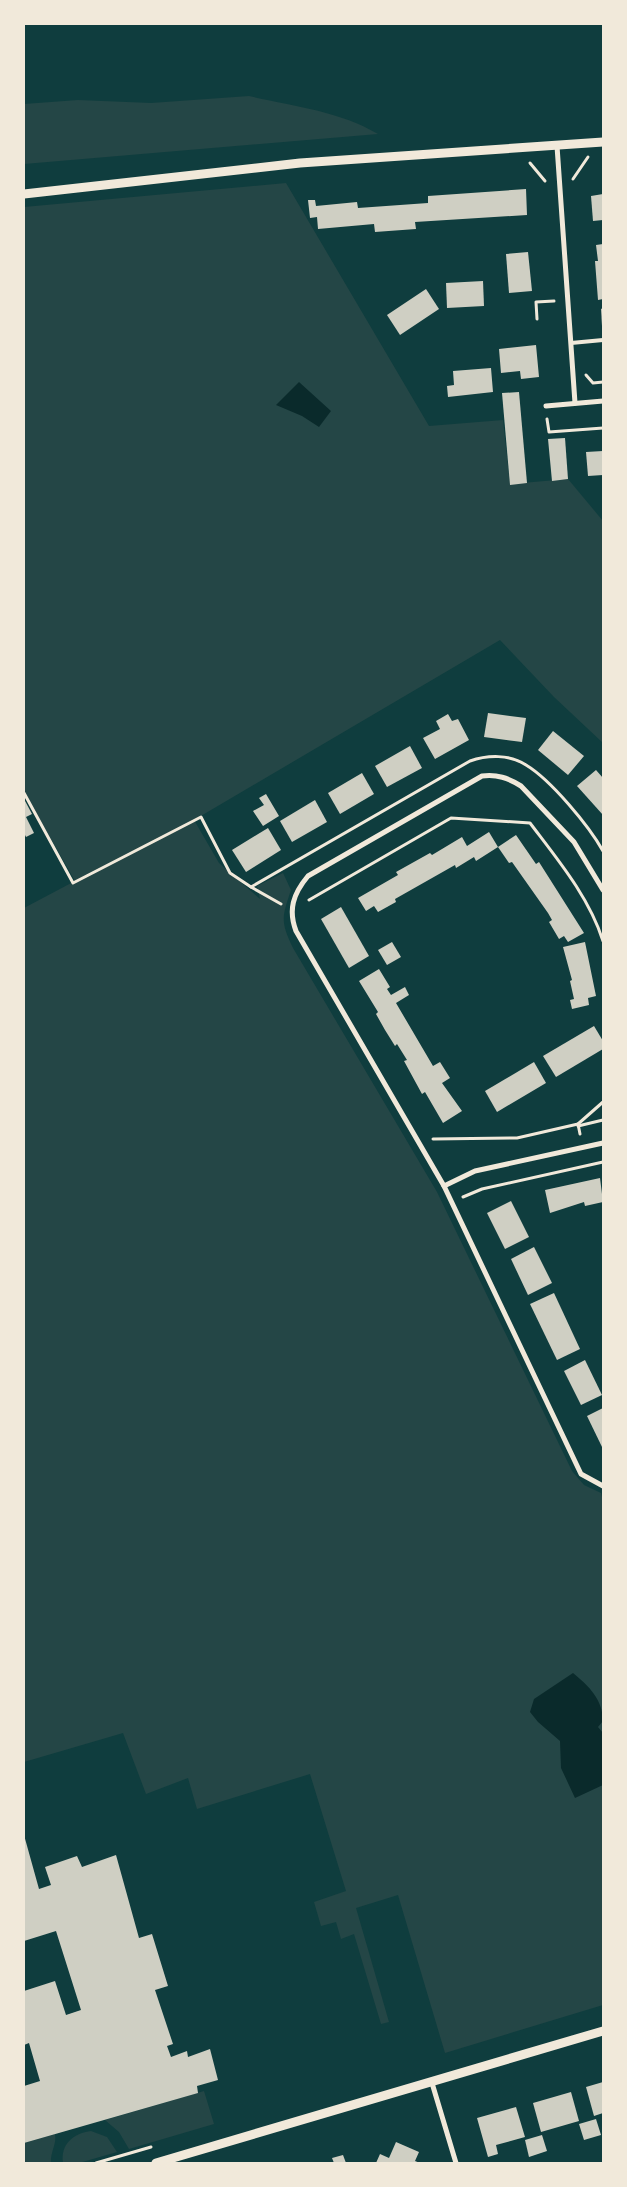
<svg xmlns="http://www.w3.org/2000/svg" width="627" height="2187" viewBox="0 0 627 2187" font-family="Bitter,serif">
<rect width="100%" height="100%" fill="#0f3d3e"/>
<g fill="#244646">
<path d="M249 96C292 106 340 111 378 134L24 164V104L78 100 151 103Z"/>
<path d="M286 183 429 426 503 420 510 484 568 479 603 521V743L554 697 500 640 194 820 219 863 260 899 257 886 283 873 291 890C282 917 280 921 293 948L437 1192 572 1471 584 1485 601 1493 603 1501V2005L445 2053 398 1895 356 1908 389 2022 381 2024 354 1934 341 1939 336 1922 321 1926 314 1902 346 1891 310 1774 197 1809 188 1778 146 1794 123 1733 24 1762V908L75 881 24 792V207Z"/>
<polygon points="204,2091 214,2124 129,2149 119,2132 105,2120"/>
<path d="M91 2131 107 2137 117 2152 79 2163H63C60 2144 74 2133 91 2131Z"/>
<path d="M55 2134C57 2144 50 2152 51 2163H24V2143Z"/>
</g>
<g fill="#0a2a2b">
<polygon points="299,382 331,411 319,427 302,416 276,405"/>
<path d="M573 1673C589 1686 603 1700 603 1721L598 1727 603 1733V1785L575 1798 561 1768 560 1741 538 1722 530 1712 534 1699Z"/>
</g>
<g fill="#cfcfc3">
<polygon points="526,189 527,215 415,222 416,229 375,232 374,224 318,229 317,217 310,218 308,200 315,200 316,206 357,202 358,208 428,203 428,196"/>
<polygon points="603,194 603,220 593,221 591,196"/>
<polygon points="603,244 603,299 598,300 595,261 598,261 596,245"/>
<polygon points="528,252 532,291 509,293 506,254"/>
<polygon points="483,281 484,306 447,308 446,283"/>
<polygon points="426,289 439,309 400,335 387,315"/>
<polygon points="603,308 603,326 602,326 601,309"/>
<polygon points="536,345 539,377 521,379 520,371 501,373 499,349"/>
<polygon points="491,368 493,392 448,397 447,386 454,385 453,371"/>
<polygon points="519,392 527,483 510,485 502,393"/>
<polygon points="565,438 568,479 552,481 548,439"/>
<polygon points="603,451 603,475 588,476 586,452"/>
<polygon points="488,713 526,718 522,742 484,737"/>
<polygon points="448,714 452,721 458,719 469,740 435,759 423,738 440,729 436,721"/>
<polygon points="553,731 584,756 568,775 538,750"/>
<polygon points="410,746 422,768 387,787 375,766"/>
<polygon points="596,770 603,778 603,815 577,786"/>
<polygon points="362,773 374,794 340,814 328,793"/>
<polygon points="266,794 279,816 263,826 253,811 264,805 259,798"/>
<polygon points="24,799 32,814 26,817 34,833 26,837 24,833"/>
<polygon points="315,800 327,822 292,842 280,821"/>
<polygon points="268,828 281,850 246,872 232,850"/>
<polygon points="489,832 498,847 516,835 536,864 539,862 584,933 568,942 564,936 559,939 549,922 552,920 548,913 512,862 509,863 498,847 476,861 474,857 456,868 455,865 395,899 396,902 378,912 374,906 366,911 358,898 398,875 396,872 430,853 432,855 462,837 467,846"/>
<polygon points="341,907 369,956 349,968 321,919"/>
<polygon points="392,942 401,957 387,965 378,950"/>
<polygon points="585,942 596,996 588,998 589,1005 572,1009 570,1000 574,999 570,981 572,980 563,947"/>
<polygon points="379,969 390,987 387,989 391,995 405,987 409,995 396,1003 433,1066 440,1062 450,1078 442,1083 462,1111 443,1123 425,1092 422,1094 404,1061 407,1060 397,1044 395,1046 385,1030 376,1014 378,1012 359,981"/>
<polygon points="594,1026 603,1041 603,1049 556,1077 543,1056"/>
<polygon points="534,1062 546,1083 497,1112 485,1091"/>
<polygon points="600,1178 603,1202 585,1206 584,1202 550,1213 545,1190"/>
<polygon points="511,1201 529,1237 505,1249 487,1213"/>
<polygon points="534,1247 552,1283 528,1295 511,1259"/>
<polygon points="554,1293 580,1349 557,1360 530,1304"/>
<polygon points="585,1360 602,1395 581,1405 564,1371"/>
<polygon points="603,1408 603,1449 587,1416"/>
<polygon points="24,1835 39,1889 51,1885 45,1867 77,1856 82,1867 116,1855 139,1938 152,1934 168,1986 155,1990 173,2044 167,2046 171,2057 187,2051 188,2057 210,2049 218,2080 197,2086 198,2093 24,2143 24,2086 40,2081 29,2043 24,2045 24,1991 55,1981 66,2015 81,2010 56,1931 24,1941"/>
<polygon points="603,2082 603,2113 594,2116 586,2087"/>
<polygon points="571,2092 579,2121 541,2132 533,2103"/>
<polygon points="516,2107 525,2137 496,2145 498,2154 488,2157 477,2118"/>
<polygon points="596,2119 601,2135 584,2140 579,2124"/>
<polygon points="542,2135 547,2151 529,2157 525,2140"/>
<polygon points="396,2142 419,2152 415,2161 420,2163 376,2163 380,2154 389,2158"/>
<polygon points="343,2155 346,2163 334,2163 332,2158"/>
</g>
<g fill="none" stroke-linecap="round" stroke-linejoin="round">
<g stroke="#f1e9da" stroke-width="3">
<polyline points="530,163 545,181"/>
<polyline points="573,179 588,157"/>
<polyline points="537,319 536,302 554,301"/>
<polyline points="586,375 593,383 603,382"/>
<polyline points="547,419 549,432 603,428"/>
<polyline points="24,793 73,883 201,817 230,873 251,887"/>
<path d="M309 900 451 818 530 823C558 860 589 897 603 941"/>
<path d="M281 904 251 887 470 761C487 755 510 754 526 765 551 780 589 826 603 851"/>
<polyline points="578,1126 603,1120"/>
<polyline points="580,1134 578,1124 603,1102"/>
<polyline points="433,1139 517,1138 578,1124"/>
<polyline points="463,1197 482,1189 603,1162"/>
<polyline points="96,2163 151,2147"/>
</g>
<polyline stroke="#f1e9da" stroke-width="4" points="571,343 603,340"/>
<g stroke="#f1e9da" stroke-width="5">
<polyline points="557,146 575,403"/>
<polyline points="546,406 603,401"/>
<path d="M603 890 574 842 521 786C508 778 497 774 482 776L308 876C293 894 288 910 296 931L444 1186 581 1474 603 1486"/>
<polyline points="444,1186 475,1171 603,1143"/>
<polyline points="432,2083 456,2163"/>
</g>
<g stroke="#f1e9da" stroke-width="9">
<polyline points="24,194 300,163 603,142"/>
<polyline points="156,2163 603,2031"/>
</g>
</g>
<rect width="627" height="2187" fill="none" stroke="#f1e9da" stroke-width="50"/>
</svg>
